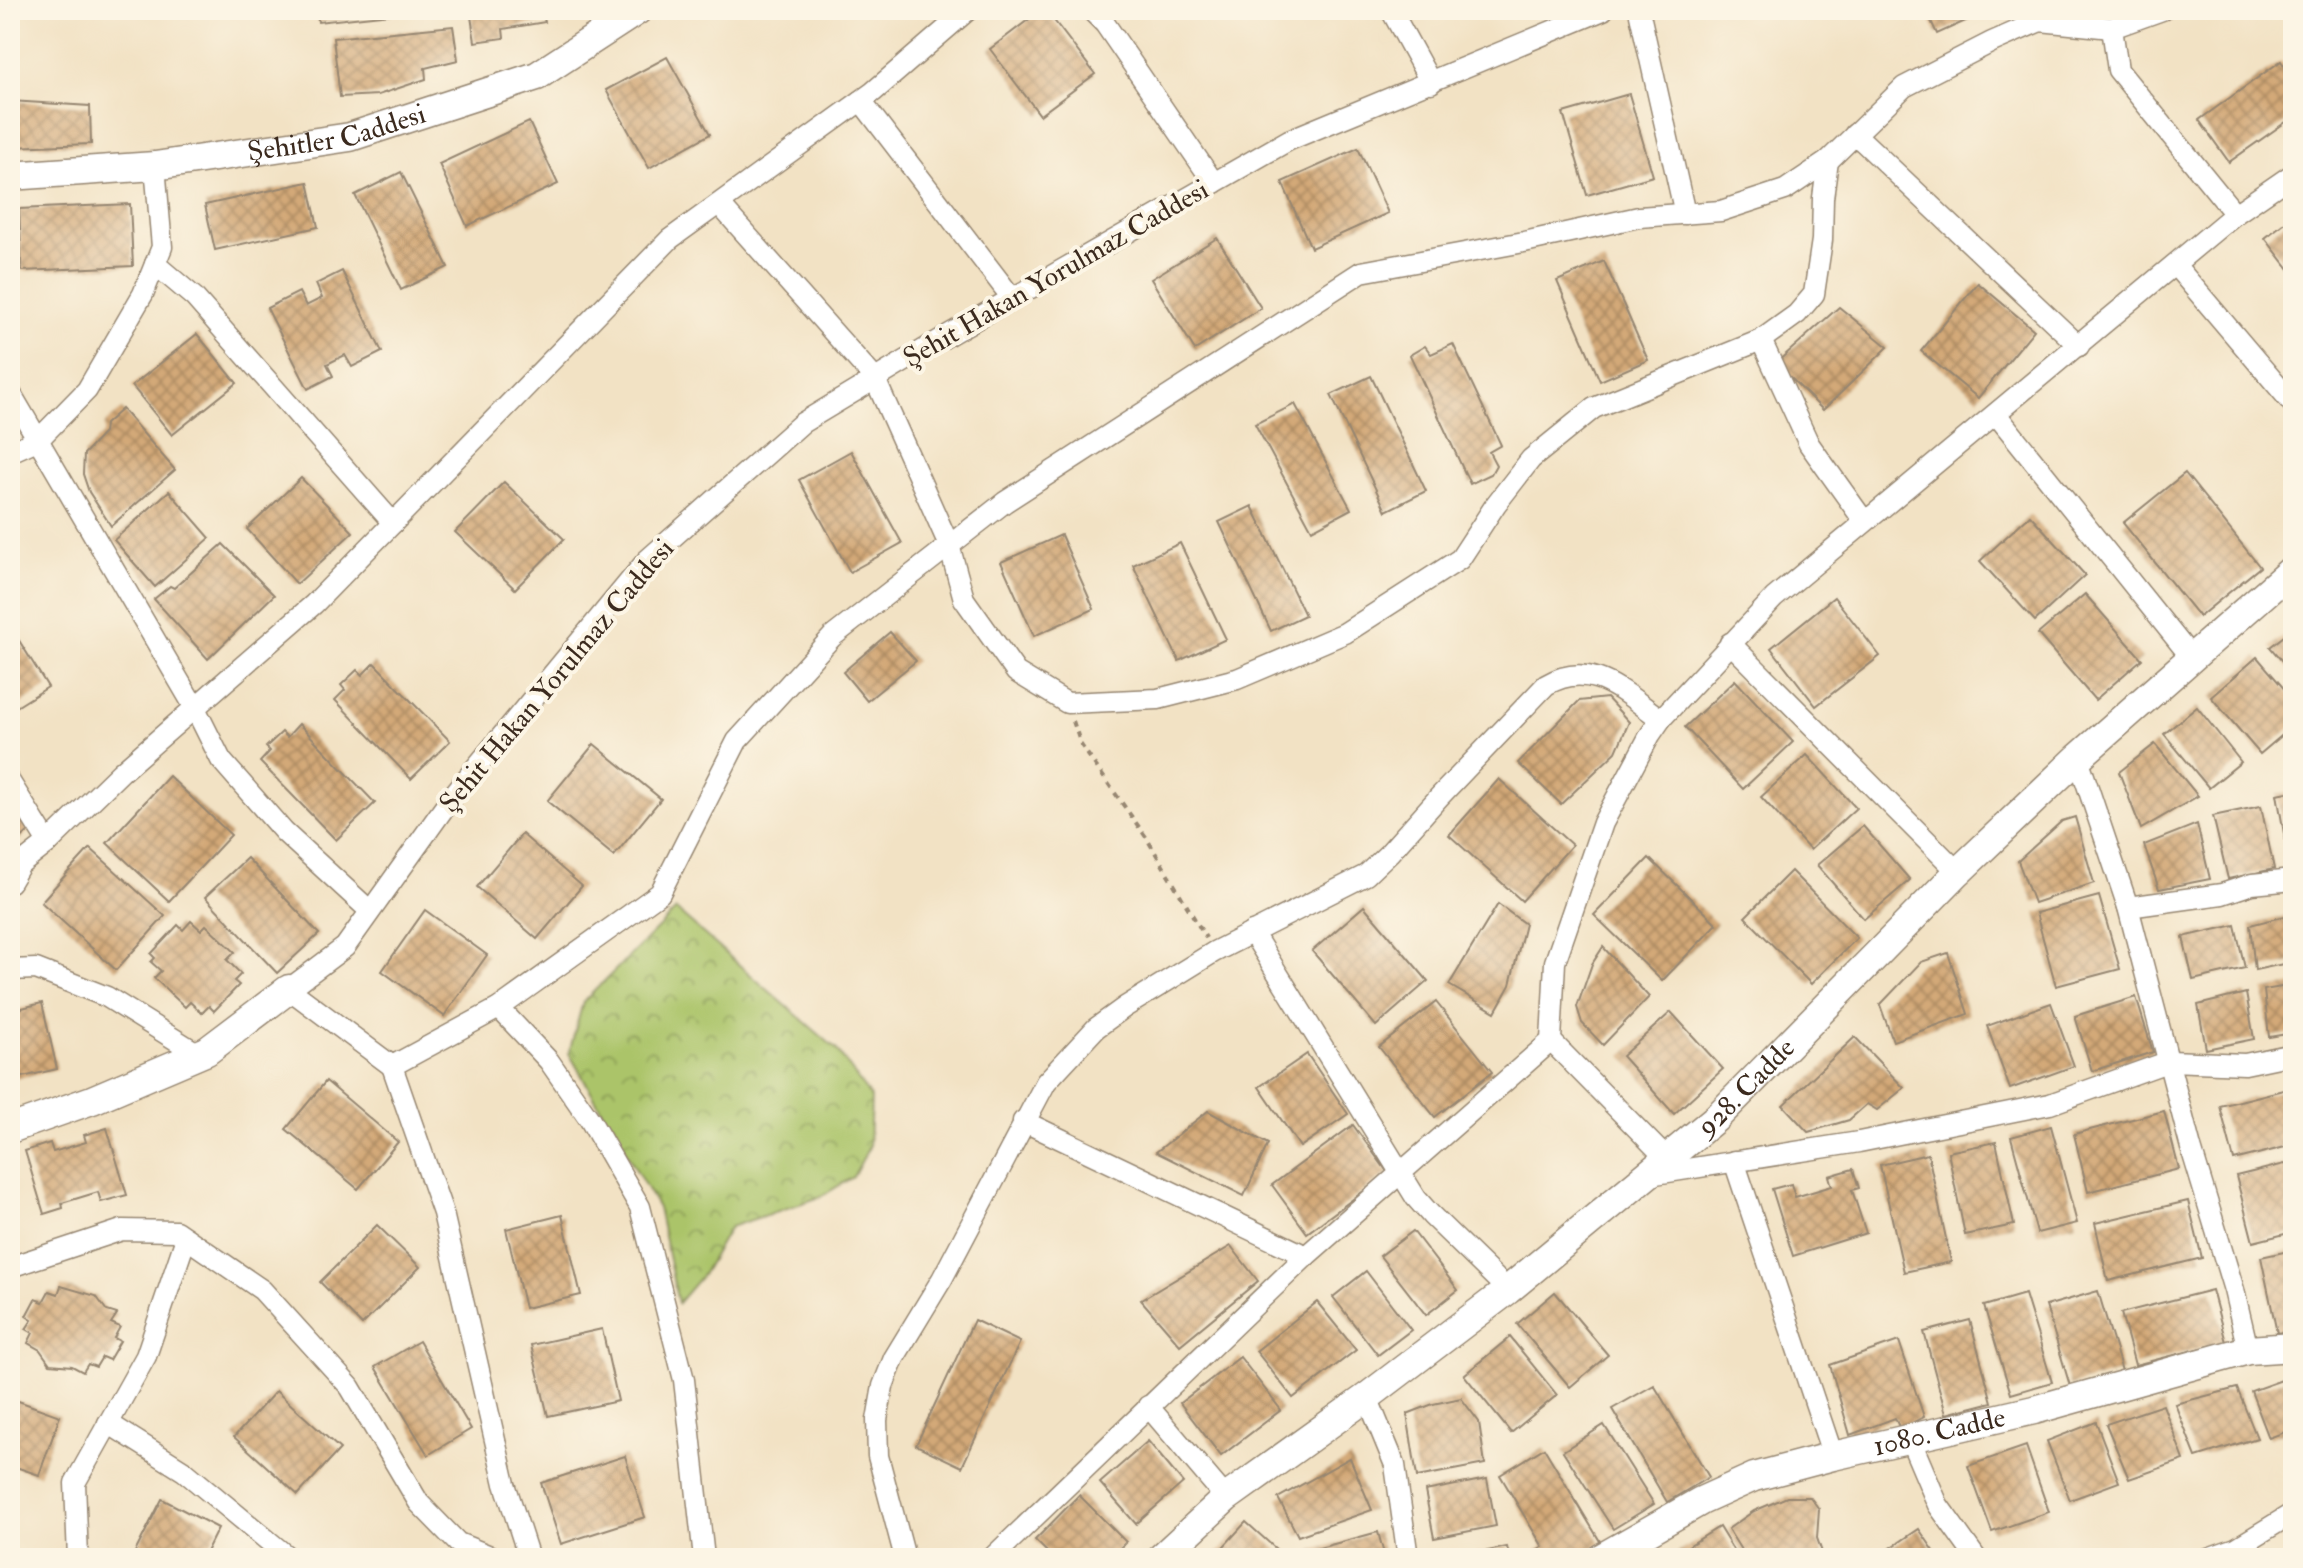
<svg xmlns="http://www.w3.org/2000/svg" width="2303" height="1568" viewBox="0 0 2303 1568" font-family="'IM FELL Double Pica',serif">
<defs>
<pattern id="park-crowns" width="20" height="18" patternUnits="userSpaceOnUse" patternTransform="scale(2)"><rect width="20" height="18" fill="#abc469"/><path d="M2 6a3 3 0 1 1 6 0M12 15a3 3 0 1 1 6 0" fill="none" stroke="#8c9f56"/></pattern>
<pattern id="building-cross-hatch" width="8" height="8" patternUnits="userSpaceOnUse" patternTransform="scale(2)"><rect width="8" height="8" fill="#d3a978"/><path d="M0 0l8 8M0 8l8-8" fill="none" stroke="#ac8a62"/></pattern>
</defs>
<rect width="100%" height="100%" fill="#fcf5e5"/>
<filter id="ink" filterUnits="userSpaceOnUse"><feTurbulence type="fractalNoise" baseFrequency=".0125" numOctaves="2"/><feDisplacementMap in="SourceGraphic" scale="16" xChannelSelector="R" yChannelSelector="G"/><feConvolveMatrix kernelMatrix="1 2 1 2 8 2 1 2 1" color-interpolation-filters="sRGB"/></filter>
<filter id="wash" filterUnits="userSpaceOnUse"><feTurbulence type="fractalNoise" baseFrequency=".006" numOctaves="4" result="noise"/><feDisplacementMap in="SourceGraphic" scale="32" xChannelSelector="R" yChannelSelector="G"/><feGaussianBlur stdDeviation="1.8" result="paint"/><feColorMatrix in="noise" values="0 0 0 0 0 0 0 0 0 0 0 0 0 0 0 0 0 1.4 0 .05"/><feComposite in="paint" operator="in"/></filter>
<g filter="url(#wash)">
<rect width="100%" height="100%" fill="#f2e2c4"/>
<polygon fill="url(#park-crowns)" stroke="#737744" stroke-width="2" points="676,910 836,1049 871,1098 869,1147 853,1177 820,1197 730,1227 702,1275 678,1303 658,1208 569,1053 583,1002"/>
<g id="blocks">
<g fill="url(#building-cross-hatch)">
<polygon points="317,10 408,10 408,12 318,22"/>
<polygon points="470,10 558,10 558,11 543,15 545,22 503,29 504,38 475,42"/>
<polygon points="1041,10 1046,10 1095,74 1040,115 990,49"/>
<polygon points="1926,10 1981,10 1983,13 1937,34"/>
<polygon points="453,26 458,60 425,68 426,79 378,95 340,97 333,38"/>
<polygon points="667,57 710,134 649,168 606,90"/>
<polygon points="2281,61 2293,78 2293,117 2229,162 2199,120"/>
<polygon points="1629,94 1653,176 1587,195 1563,113"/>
<polygon points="10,101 90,106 91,144 10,147"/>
<polygon points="529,122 558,184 467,226 439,164"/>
<polygon points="1358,148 1388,213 1311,248 1282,182"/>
<polygon points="401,172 448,267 401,290 355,195"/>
<polygon points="308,182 318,227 215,250 205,205"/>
<polygon points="130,204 133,266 22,271 19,209"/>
<polygon points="2293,216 2293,274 2265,238"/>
<polygon points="1217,238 1261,308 1195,350 1151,279"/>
<polygon points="1604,261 1648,360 1600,381 1557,281"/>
<polygon points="342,271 382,352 352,367 345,355 327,364 333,376 308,389 267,308 299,292 306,306 322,298 316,284"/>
<polygon points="1978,283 2034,330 1978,398 1921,351"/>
<polygon points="1839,307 1888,347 1823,410 1776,363"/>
<polygon points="197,334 237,383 172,435 132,386"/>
<polygon points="1453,344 1501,445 1489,452 1496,465 1491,474 1470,484 1410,355 1425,346 1431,354"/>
<polygon points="1371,376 1426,491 1386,511 1331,395"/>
<polygon points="1295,404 1351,509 1312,530 1255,424"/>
<polygon points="122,409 175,470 111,526 89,492 83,474 84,454 104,433 105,424"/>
<polygon points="851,451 902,543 850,572 799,480"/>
<polygon points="2185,473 2260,567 2199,617 2123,523"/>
<polygon points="301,478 353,532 297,584 247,529"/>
<polygon points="504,482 564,539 515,589 455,532"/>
<polygon points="169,491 210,538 155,587 114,540"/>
<polygon points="1252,506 1305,615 1271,631 1219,522"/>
<polygon points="2030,515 2085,575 2035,621 1980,561"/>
<polygon points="1061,535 1094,609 1034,636 1001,562"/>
<polygon points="1180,543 1226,639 1179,661 1133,565"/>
<polygon points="223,544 274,595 208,659 154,599 170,586 174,588"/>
<polygon points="2085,594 2142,659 2095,700 2038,634"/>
<polygon points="1834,597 1880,656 1816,706 1771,648"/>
<polygon points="10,626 48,687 10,711"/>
<polygon points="2293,629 2293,674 2270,647"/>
<polygon points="890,632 916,661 867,701 843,672"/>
<polygon points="2257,657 2293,699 2293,726 2260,754 2211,697"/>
<polygon points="374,663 450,741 411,779 335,700 345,690 341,685 357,670 362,675"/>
<polygon points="1735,680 1793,742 1743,789 1685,727"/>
<polygon points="1607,698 1629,722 1616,752 1561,804 1518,763 1579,701"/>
<polygon points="2197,707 2241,762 2209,788 2164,734"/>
<polygon points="299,724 375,803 336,840 260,762 270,751 266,747 282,732 287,737"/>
<polygon points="594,744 661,799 614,856 547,801"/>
<polygon points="2155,744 2198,796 2141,829 2119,772"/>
<polygon points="1807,755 1856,808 1810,850 1761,797"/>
<polygon points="169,776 231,835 169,901 107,843"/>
<polygon points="1499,779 1572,845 1522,901 1449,835"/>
<polygon points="2293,791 2293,867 2290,867 2277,794"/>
<polygon points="10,806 29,831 10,848"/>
<polygon points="2261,806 2274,869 2228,879 2213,816"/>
<polygon points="2075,817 2094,883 2034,903 2018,861 2062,821"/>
<polygon points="2197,824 2210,879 2159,889 2144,845"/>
<polygon points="1863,826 1910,880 1864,919 1817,865"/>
<polygon points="522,834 582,886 537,939 477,887"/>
<polygon points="90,848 165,916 116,970 41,902"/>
<polygon points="247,858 319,934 277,973 205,897"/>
<polygon points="1649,858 1717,924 1662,981 1594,915"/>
<polygon points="1791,871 1857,938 1811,984 1745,917"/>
<polygon points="2099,896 2120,969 2056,986 2036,913"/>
<polygon points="1498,904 1525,924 1510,985 1495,1012 1449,985"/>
<polygon points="1364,906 1428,981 1376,1026 1312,951"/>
<polygon points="425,910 487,955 444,1016 382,971"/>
<polygon points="2293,914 2293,962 2255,970 2250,925"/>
<polygon points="191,921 201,930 206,925 235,952 227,960 241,974 234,981 239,985 214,1011 209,1006 202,1013 190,1002 185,1007 154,978 161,971 151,962 155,958 151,954 178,925 183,930"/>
<polygon points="2235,925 2245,968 2193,980 2183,937"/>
<polygon points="1603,947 1649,997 1603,1045 1582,1023 1577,1007 1592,964"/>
<polygon points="1948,953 1968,1014 1893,1041 1880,1005 1921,962"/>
<polygon points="2293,985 2293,1033 2269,1037 2264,990"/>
<polygon points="2246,993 2254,1039 2206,1049 2198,1005"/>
<polygon points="2136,997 2153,1052 2092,1071 2075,1016"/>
<polygon points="1436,1002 1492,1072 1435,1117 1379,1047"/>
<polygon points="42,1003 57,1069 10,1080 10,1011"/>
<polygon points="2051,1003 2074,1066 2010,1089 1987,1026"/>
<polygon points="1671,1012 1723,1069 1674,1114 1622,1056"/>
<polygon points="1855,1037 1904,1088 1877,1110 1867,1104 1849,1120 1808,1132 1783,1105"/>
<polygon points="1307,1054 1348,1114 1300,1147 1259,1087"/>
<polygon points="326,1081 398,1142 358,1189 286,1129"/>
<polygon points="2291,1088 2293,1145 2234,1160 2220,1106"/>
<polygon points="1208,1111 1268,1144 1244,1196 1156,1152"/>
<polygon points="2164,1111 2179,1169 2088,1192 2074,1134"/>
<polygon points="1353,1125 1388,1173 1307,1233 1272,1185"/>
<polygon points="2051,1126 2077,1223 2037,1233 2011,1137"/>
<polygon points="107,1128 127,1195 101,1202 98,1192 62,1203 63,1208 44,1214 25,1151 50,1143 53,1152 86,1142 84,1135"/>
<polygon points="1996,1142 2014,1225 1965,1235 1948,1152"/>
<polygon points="1928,1154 1951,1262 1904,1272 1880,1165"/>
<polygon points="2293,1162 2293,1232 2253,1242 2236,1176"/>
<polygon points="1853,1169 1859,1188 1852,1190 1866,1233 1793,1256 1772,1189 1791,1184 1795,1197 1832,1186 1829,1176"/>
<polygon points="2188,1201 2202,1258 2108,1281 2095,1223"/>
<polygon points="562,1215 581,1295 525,1308 506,1229"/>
<polygon points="377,1225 420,1267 362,1325 320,1282"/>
<polygon points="1413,1231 1458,1290 1426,1315 1380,1256"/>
<polygon points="1231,1246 1258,1281 1180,1345 1141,1300"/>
<polygon points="2293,1250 2293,1330 2277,1333 2261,1257"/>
<polygon points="1366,1271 1411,1330 1378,1355 1333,1297"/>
<polygon points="61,1286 96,1296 107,1311 117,1314 111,1323 120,1327 114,1338 120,1341 109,1360 102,1357 96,1367 88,1364 83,1372 72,1366 50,1364 40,1350 28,1343 33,1333 26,1329 32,1320 26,1316 35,1299 43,1302 49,1291 58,1294"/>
<polygon points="2212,1290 2226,1342 2135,1365 2121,1313"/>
<polygon points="2098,1291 2122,1371 2070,1386 2046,1306"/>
<polygon points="1555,1292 1608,1355 1570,1387 1517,1324"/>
<polygon points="2025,1294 2052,1382 2011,1394 1984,1306"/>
<polygon points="1317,1302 1356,1350 1293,1398 1256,1351"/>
<polygon points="974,1320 1020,1342 962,1467 916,1445"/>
<polygon points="1970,1320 1992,1402 1946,1414 1924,1332"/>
<polygon points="602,1329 618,1401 548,1416 531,1345"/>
<polygon points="1510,1337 1557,1395 1511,1433 1464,1375"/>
<polygon points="419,1341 471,1429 428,1455 375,1367"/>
<polygon points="1899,1341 1924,1417 1900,1429 1895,1418 1850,1435 1830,1365"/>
<polygon points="1240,1357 1281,1410 1221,1456 1180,1403"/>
<polygon points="2293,1376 2293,1429 2269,1438 2251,1391"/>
<polygon points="1654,1385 1709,1477 1667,1502 1612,1409"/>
<polygon points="2237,1388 2257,1438 2196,1457 2175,1404"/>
<polygon points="276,1391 340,1449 298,1495 234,1437"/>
<polygon points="10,1398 60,1416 39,1475 10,1465"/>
<polygon points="1461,1398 1479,1422 1485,1464 1417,1477 1407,1414 1433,1404"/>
<polygon points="2163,1405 2184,1460 2129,1479 2106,1424"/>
<polygon points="2096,1422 2119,1482 2070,1500 2047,1441"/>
<polygon points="1604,1425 1654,1504 1613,1529 1563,1451"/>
<polygon points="1148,1441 1183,1483 1136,1524 1100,1483"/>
<polygon points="2026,1446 2049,1512 1992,1532 1968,1466"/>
<polygon points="1544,1448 1601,1543 1576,1558 1532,1558 1530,1555 1543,1547 1500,1475"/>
<polygon points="625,1456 645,1517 561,1544 541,1483"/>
<polygon points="1350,1458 1372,1510 1298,1536 1278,1498"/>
<polygon points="1487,1479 1496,1526 1434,1538 1425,1491"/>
<polygon points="1079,1495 1126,1542 1110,1558 1053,1558 1035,1540"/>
<polygon points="1787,1497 1810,1497 1819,1509 1817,1538 1824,1558 1746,1558 1728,1529 1754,1511"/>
<polygon points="162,1499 218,1528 203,1558 132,1558"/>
<polygon points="1246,1522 1286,1558 1213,1558"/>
<polygon points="1719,1527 1738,1558 1676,1558 1674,1555"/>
<polygon points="1919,1529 1939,1558 1876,1558"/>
<polygon points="1378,1532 1385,1558 1315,1558 1312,1550"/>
<polygon points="1507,1547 1510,1558 1460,1558 1460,1557"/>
</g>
</g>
</g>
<g filter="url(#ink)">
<use href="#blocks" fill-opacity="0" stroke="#968671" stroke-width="2"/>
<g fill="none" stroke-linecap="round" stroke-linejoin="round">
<defs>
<g id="street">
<polyline points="1091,10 1105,24 1214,183"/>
<polyline points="1391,10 1431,83"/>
<polyline points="1603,10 1289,140 950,334 802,423 647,560 454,794 345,947 289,989 392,1066 499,1008 660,893 737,741 832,637 1005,502 1361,272 1524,242 1639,217 1721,211 1785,190 1828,161 1904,87 1992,42 2040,21 2112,28 2162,10"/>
<polyline points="1639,10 1685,214"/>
<polyline points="2112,28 2118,70 2235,214"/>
<polyline points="861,101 1012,298"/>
<polyline points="1855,134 2079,346"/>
<polyline points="719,204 875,379 949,545 964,599 1016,672 1067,703 1158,699 1237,679 1345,633 1460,559 1496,504 1531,459 1594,408 1761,340 1797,314 1814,294 1822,240 1823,198 1828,161"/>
<polyline points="155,264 194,297 393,523"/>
<polyline points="2175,265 2293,404"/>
<polyline points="1761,340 1809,444 1864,521"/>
<polyline points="10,392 195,708 221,760 284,832 370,911"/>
<polyline points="1996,414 2191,657"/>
<polyline points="10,452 39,439 87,390 143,294 162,247 155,166"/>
<polyline points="1730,643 1958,872"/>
<polyline points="2078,758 2128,907 2191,1148 2234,1290 2248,1350"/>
<polyline points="10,782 48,843"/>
<polyline points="10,882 20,865 48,843 121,772 314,604 670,239 873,92 968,10"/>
<polyline points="2128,907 2222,894 2252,884 2293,880"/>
<polyline points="1252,932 1416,1198 1431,1215 1508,1290"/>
<polyline points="10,970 36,969 107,997 200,1055"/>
<polyline points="499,1008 549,1061 590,1120 640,1207 684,1380 704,1558"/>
<polyline points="1551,1041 1667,1159"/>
<polyline points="392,1066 443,1213 505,1484 529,1558"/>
<polyline points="1023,1121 1306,1256"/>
<polyline points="1734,1161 1833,1456"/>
<polyline points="1649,1175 1859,1142 2050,1104 2170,1061 2245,1064 2293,1054"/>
<polyline points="10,1267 122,1230 176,1231 262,1290 350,1387 419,1503 458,1543 495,1558"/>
<polyline points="1367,1397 1395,1465 1408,1558"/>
<polyline points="1148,1406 1226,1498"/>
<polyline points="108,1423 184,1471 289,1558"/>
<polyline points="1910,1439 1938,1505 1976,1558"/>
<polyline points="78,1558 75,1483 146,1356 186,1238"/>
<path d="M905 1558 878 1456 877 1420 883 1386 894 1358 942 1279 1046 1082 1096 1028 1125 1007 1214 952 1366 875 1389 853 1439 797 1546 685C1592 658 1623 693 1661 719"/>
<polyline points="992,1558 1306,1256 1551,1041 1555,962 1603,823 1650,735 1661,719 1774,598 2235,214 2293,174"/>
<polyline points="2208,1558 2236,1548 2293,1513"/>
</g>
<g id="secondary">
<path id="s1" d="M10 176 155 166 350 137 537 76 638 10"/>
<polyline points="10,1129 92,1100 207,1051 289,989"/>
<path id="s2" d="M1161 1558 1226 1498 1367 1397 1508 1290 1716 1118 1958 872 2078 758 2293 569"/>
<path id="s3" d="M1601 1558 1701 1501 1754 1477 1833 1456 2034 1410 2248 1350 2293 1347"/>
</g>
</defs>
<use href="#street" stroke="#968671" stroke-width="23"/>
<use href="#secondary" stroke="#968671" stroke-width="31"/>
<polyline stroke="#968671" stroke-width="4" stroke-dasharray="6 6" stroke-linecap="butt" points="1073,721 1081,745 1146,837 1206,938"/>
<use href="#street" stroke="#fff" stroke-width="20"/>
<use href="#secondary" stroke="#fff" stroke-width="28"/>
</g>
</g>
<g text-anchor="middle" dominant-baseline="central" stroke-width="8" stroke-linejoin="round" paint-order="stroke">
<g font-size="28" fill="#3b2a1e" stroke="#fcf5e5">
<text stroke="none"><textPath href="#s1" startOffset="330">Şehitler Caddesi</textPath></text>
<text transform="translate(1056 274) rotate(-30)">Şehit Hakan Yorulmaz Caddesi</text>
<text transform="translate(557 676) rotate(-50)">Şehit Hakan Yorulmaz Caddesi</text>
<text stroke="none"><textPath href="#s2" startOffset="752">928. Cadde</textPath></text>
<text stroke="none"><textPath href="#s3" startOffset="364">1080. Cadde</textPath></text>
</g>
</g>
<rect width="2303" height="1568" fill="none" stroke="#fcf5e5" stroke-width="40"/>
</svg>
